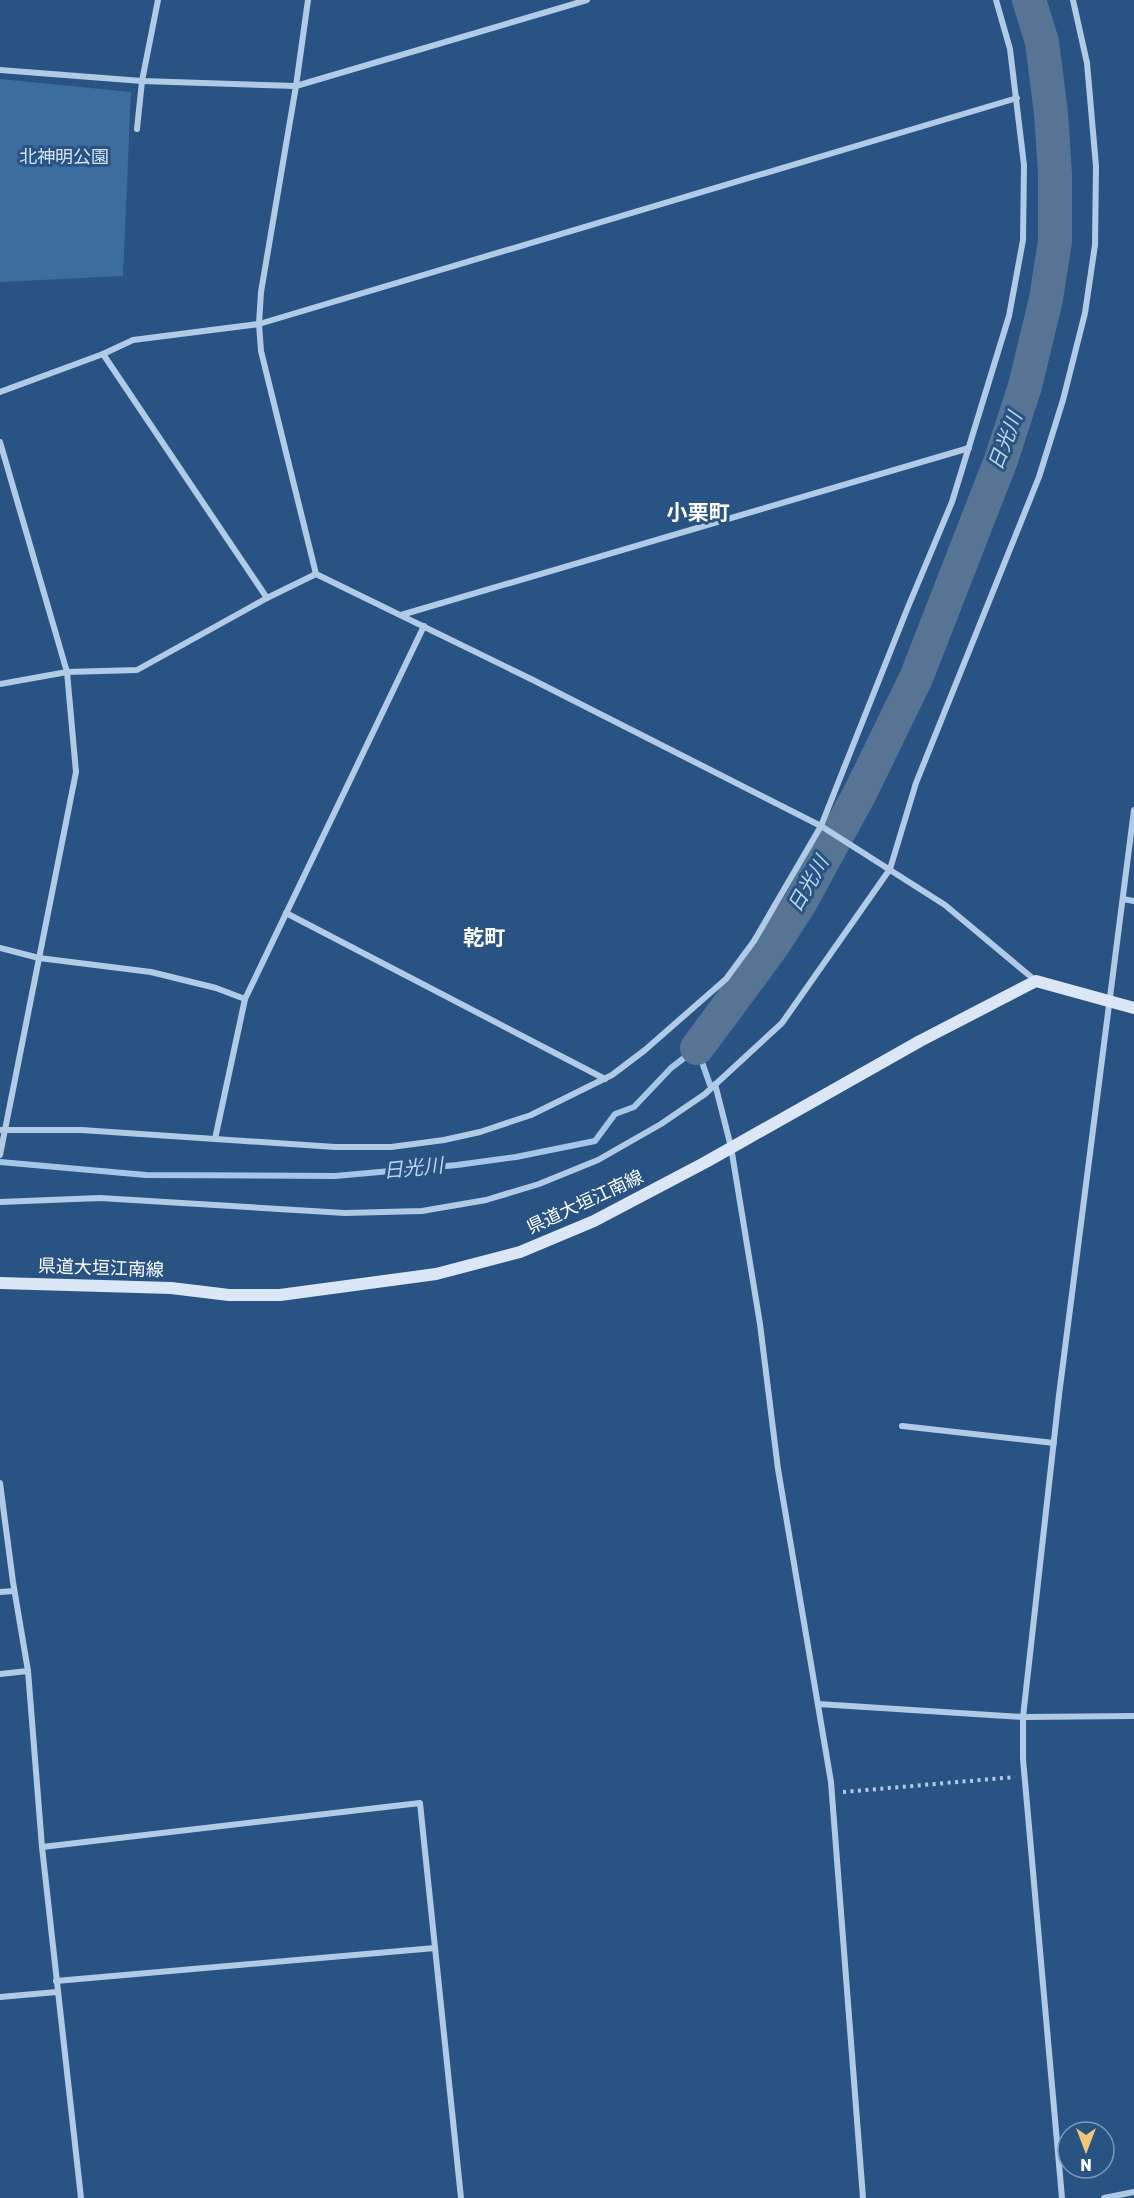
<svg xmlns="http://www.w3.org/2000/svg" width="1134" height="2198" viewBox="0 0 1134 2198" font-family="Rubik,'Noto Sans JP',sans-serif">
<rect width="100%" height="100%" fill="#285383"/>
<polygon fill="#3d6d9f" points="0,79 131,92 123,276 0,282"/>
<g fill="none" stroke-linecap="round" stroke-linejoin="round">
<polyline stroke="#a6c6e7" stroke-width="6" points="0,1162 146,1175 335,1176 457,1165 516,1157 595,1141 615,1114 634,1107 671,1068 697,1048 710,1085"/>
<polyline stroke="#577495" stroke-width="34" points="697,1048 771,948 800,903 860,793 916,678 1001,460 1025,386 1046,299 1055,241 1055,174 1051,113 1042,42 1029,0"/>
<polyline stroke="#b1cbe6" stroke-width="4" stroke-dasharray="3 4.5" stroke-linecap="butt" points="843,1792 1015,1777"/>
<g stroke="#b1cbe6" stroke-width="6">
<polyline points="308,0 296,86 261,292 259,324 261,351 316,574"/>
<polyline points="0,70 142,81 296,86 587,0"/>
<polyline points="137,129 142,81 158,0"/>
<polyline points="103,354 267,598"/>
<polyline points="0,392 103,354 133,340 259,324 1017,98"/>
<polyline points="0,442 67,672 76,772 0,1155"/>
<polyline points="316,574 533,680 821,826 945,905 1036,981"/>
<polyline points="401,615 969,448"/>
<polyline points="0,684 67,672 137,670 267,598 316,574"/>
<polyline points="1123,899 1134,901"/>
<polyline points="286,913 605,1079"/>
<polyline points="0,948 39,958 151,972 216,988 245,999 424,626"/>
<polyline points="715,1084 731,1147 760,1324 778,1469 831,1782 863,2198"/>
<polyline points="0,1130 81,1130 335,1147 391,1147 444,1140 480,1132 531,1115 612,1075 645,1050 726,979 754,941 821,826 908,607 952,502 1009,316 1023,240 1024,165 1010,49 996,0"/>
<polyline points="215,1139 245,999"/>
<polyline points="0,1202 100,1198 345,1213 422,1211 486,1200 539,1184 598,1160 661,1124 705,1094 782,1023 890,869 916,783 1039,477 1063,400 1085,313 1095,245 1096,166 1087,63 1073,0"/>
<polyline points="902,1426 1054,1443"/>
<polyline points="0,1483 13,1582 28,1671 42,1847 81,2198"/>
<polyline points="0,1592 14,1591"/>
<polyline points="0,1674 28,1671"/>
<polyline points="818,1704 1023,1717 1134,1716"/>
<polyline points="42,1847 420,1803 461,2198"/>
<polyline points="56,1981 435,1948"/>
<polyline points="0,1997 57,1992"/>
<polyline points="1062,2198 1023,1759 1023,1717 1059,1395 1134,810"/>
<polyline points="1104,2198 1134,2192"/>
</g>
<polyline stroke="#dbe7f6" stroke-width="12" points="0,1283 171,1288 229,1295 280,1295 436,1274 520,1252 594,1221 706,1162 920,1041 1036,981 1134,1008"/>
</g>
<g text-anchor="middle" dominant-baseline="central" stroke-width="6" stroke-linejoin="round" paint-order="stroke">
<g font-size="18" fill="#d5e4f5" stroke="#285383">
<text x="64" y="157">北神明公園</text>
</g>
<g font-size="18" fill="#fff" stroke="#285383">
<text transform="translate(585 1202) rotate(-25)">県道大垣江南線</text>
<text transform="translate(101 1268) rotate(2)">県道大垣江南線</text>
</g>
<g font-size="20" font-style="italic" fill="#bdd5ee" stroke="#285383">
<text transform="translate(1005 441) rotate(-69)">日光川</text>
<text transform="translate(808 884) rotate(-60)">日光川</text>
<text transform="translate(413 1168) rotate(-6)">日光川</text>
</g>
<g font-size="21" font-weight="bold" fill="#fff" stroke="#285383">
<text x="698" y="512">小栗町</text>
<text x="484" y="937">乾町</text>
</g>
</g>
<g transform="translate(1086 2150) rotate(180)"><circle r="28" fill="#285383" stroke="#7e98b5" stroke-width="1.5"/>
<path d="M0-4.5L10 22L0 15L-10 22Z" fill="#eec878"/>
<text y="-9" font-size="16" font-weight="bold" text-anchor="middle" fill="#ffffff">N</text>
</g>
</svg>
